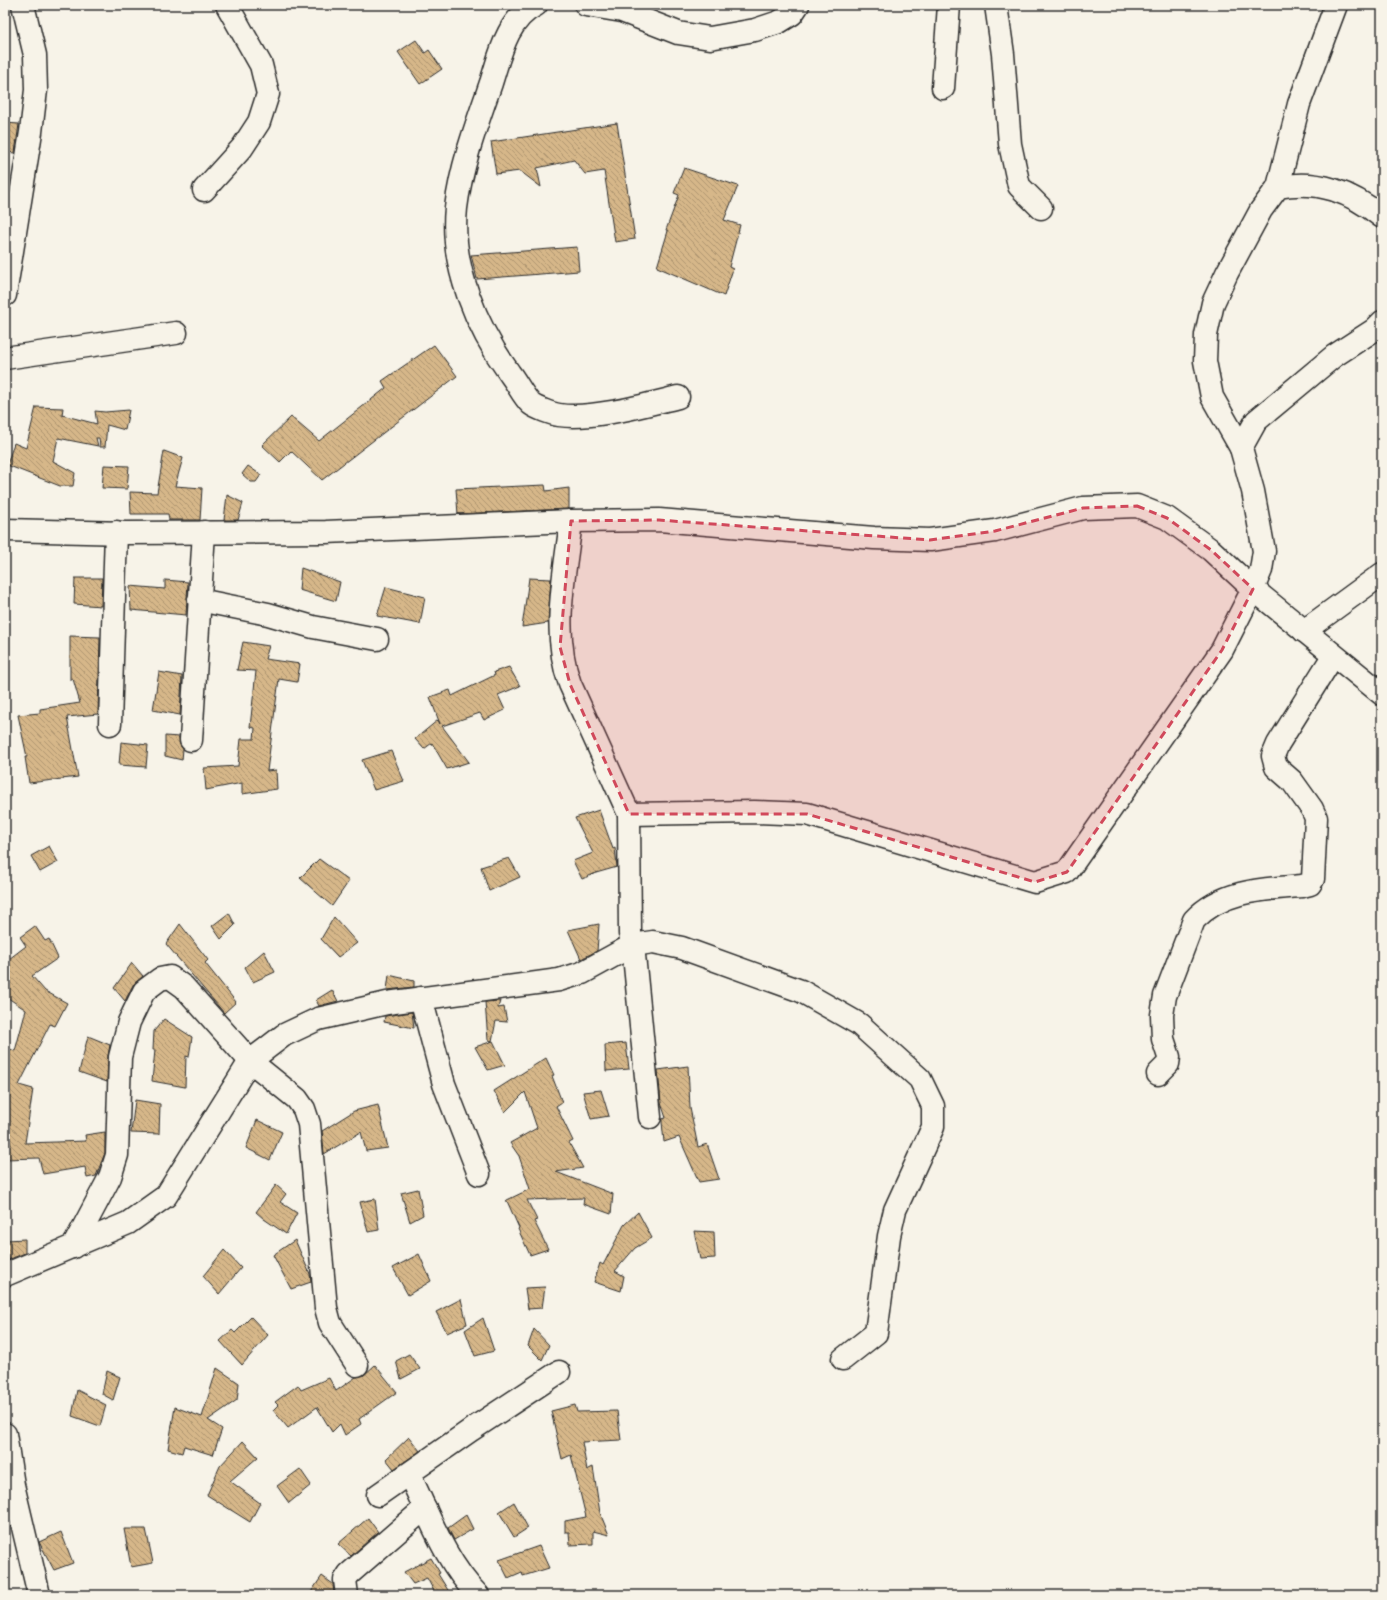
<svg xmlns="http://www.w3.org/2000/svg" width="1387" height="1600" viewBox="0 0 1387 1600" font-family="Caveat,sans-serif">
<defs>
<pattern id="building-back-hatch" width="6" height="6" patternUnits="userSpaceOnUse"><rect width="6" height="6" fill="#d6b789"/><path d="M-1 5l2 2M0 0l6 6M5-1l2 2" fill="none" stroke="#ae9570"/></pattern>
</defs>
<rect width="100%" height="100%" fill="#f7f3e8"/>
<filter id="ink" filterUnits="userSpaceOnUse"><feTurbulence type="fractalNoise" baseFrequency=".025" numOctaves="2"/><feDisplacementMap in="SourceGraphic" scale="8" xChannelSelector="R" yChannelSelector="G"/><feConvolveMatrix kernelMatrix="1 2 1 2 8 2 1 2 1" color-interpolation-filters="sRGB"/></filter>
<g filter="url(#ink)">
<g fill="url(#building-back-hatch)" stroke="#2b2b2b">
<polygon points="416,40 425,53 429,50 442,69 420,84 398,52"/>
<polygon points="5,123 19,124 15,153 5,152"/>
<polygon points="617,123 635,239 615,242 604,171 585,174 574,160 537,168 541,187 520,171 496,174 491,142"/>
<polygon points="684,168 738,186 724,220 740,225 729,267 733,269 724,296 657,267 668,231 666,230 679,195 674,193"/>
<polygon points="577,247 579,271 477,279 471,255"/>
<polygon points="434,345 457,376 322,480 291,451 280,462 262,445 291,417 319,441 386,388 382,381"/>
<polygon points="36,407 63,408 62,415 97,424 95,411 105,412 129,410 125,430 107,425 105,447 100,447 99,438 96,438 98,446 58,438 53,461 75,473 73,486 60,486 7,465 14,443 26,448"/>
<polygon points="164,451 183,458 175,486 202,488 200,520 169,520 168,514 131,514 130,492 157,493"/>
<polygon points="104,465 129,466 127,489 102,488"/>
<polygon points="248,466 261,475 256,482 251,482 242,474"/>
<polygon points="545,485 546,491 569,488 569,509 458,514 456,489"/>
<polygon points="227,495 243,503 238,520 224,520"/>
<polygon points="301,568 340,582 336,601 299,590"/>
<polygon points="75,578 102,578 101,606 74,604"/>
<polygon points="529,578 551,579 548,623 522,627"/>
<polygon points="165,580 188,582 186,615 131,610 130,586 165,589"/>
<polygon points="386,587 425,597 420,624 377,616"/>
<polygon points="70,636 100,637 98,714 67,717 78,777 29,783 25,757 27,757 18,715 40,713 40,709 80,703 73,679 70,679"/>
<polygon points="243,642 269,646 265,659 300,664 297,682 279,679 267,771 276,770 277,789 242,794 242,783 206,790 204,768 238,766 241,739 254,739 255,728 250,727 256,671 237,670"/>
<polygon points="509,667 520,686 498,695 505,710 484,720 480,713 442,726 469,762 447,769 432,743 424,749 415,739 438,720 440,724 430,697 450,690 452,696 495,675 494,672"/>
<polygon points="159,672 182,676 180,715 153,710"/>
<polygon points="165,736 179,737 180,745 183,749 182,760 165,756"/>
<polygon points="121,742 148,745 146,767 119,765"/>
<polygon points="391,751 404,781 374,790 362,760"/>
<polygon points="599,810 613,849 615,848 617,867 596,873 582,879 573,861 593,853 575,818"/>
<polygon points="49,846 58,862 40,872 31,856"/>
<polygon points="509,858 520,877 489,891 481,867"/>
<polygon points="319,859 349,881 332,906 300,878"/>
<polygon points="229,913 235,925 221,939 212,926"/>
<polygon points="334,917 357,943 338,957 321,939"/>
<polygon points="180,924 208,960 205,963 236,1002 224,1013 166,944"/>
<polygon points="599,924 597,951 581,959 568,930"/>
<polygon points="35,926 45,941 49,939 58,958 32,976 45,991 67,1003 55,1026 50,1024 19,1085 33,1089 25,1143 86,1141 85,1135 105,1132 105,1153 96,1176 87,1178 85,1167 43,1174 39,1158 5,1159 5,1146 11,1145 5,1125 5,1047 15,1051 26,1010 5,996 5,962 26,946 20,937"/>
<polygon points="264,951 275,972 253,982 245,967"/>
<polygon points="132,963 143,976 133,985 125,1001 114,988"/>
<polygon points="389,975 414,981 414,987 387,990"/>
<polygon points="332,990 338,1001 319,1006 316,1000"/>
<polygon points="500,1001 498,1008 504,1007 507,1022 496,1021 492,1041 488,1040 485,1002"/>
<polygon points="412,1012 414,1028 384,1022 385,1016"/>
<polygon points="164,1019 192,1037 189,1057 186,1056 185,1087 152,1081 155,1050 153,1050 154,1031"/>
<polygon points="88,1036 110,1045 108,1056 107,1082 79,1072"/>
<polygon points="493,1041 505,1065 488,1070 475,1047"/>
<polygon points="626,1043 629,1069 606,1071 605,1045"/>
<polygon points="546,1058 554,1075 552,1076 562,1102 556,1106 573,1141 569,1143 583,1168 556,1172 613,1194 611,1214 583,1204 584,1198 527,1200 537,1220 534,1221 548,1249 530,1255 518,1229 519,1228 507,1201 505,1201 530,1189 519,1156 510,1143 537,1128 525,1092 505,1112 494,1091"/>
<polygon points="688,1066 690,1108 698,1147 707,1144 719,1179 699,1182 679,1137 664,1142 662,1122 662,1119 666,1118 661,1103 658,1070"/>
<polygon points="601,1090 609,1116 591,1119 583,1092"/>
<polygon points="135,1100 160,1104 159,1134 131,1133"/>
<polygon points="378,1105 388,1148 366,1151 361,1132 324,1154 322,1131 354,1111"/>
<polygon points="257,1120 282,1132 270,1160 246,1148"/>
<polygon points="276,1185 286,1194 280,1202 297,1213 286,1234 264,1219 256,1212"/>
<polygon points="418,1189 423,1215 410,1222 401,1193"/>
<polygon points="375,1199 379,1230 368,1232 360,1202"/>
<polygon points="638,1212 652,1238 635,1248 615,1271 624,1276 621,1291 594,1282 600,1263 603,1265 624,1225"/>
<polygon points="694,1231 714,1232 715,1258 700,1259"/>
<polygon points="25,1239 25,1253 8,1260 6,1240"/>
<polygon points="295,1240 310,1274 311,1282 291,1289 273,1255"/>
<polygon points="224,1250 241,1268 219,1294 203,1276"/>
<polygon points="419,1254 431,1281 408,1295 393,1268"/>
<polygon points="545,1287 542,1308 528,1309 525,1288"/>
<polygon points="461,1299 467,1324 447,1333 436,1312"/>
<polygon points="251,1317 268,1335 242,1365 220,1341 232,1330 235,1333"/>
<polygon points="483,1318 494,1351 475,1356 465,1330"/>
<polygon points="534,1329 549,1345 542,1360 528,1346"/>
<polygon points="409,1354 420,1369 401,1379 396,1361"/>
<polygon points="375,1365 397,1392 359,1419 361,1424 345,1435 340,1424 332,1432 317,1407 288,1428 273,1410 278,1405 275,1402 298,1385 301,1390 329,1378 336,1391 356,1377 364,1375"/>
<polygon points="217,1368 239,1383 237,1400 208,1420 222,1429 213,1455 184,1446 182,1453 168,1449 175,1407 202,1417"/>
<polygon points="107,1371 120,1377 113,1400 102,1394"/>
<polygon points="77,1390 106,1405 100,1426 72,1416"/>
<polygon points="575,1405 577,1412 617,1411 621,1440 582,1442 587,1470 593,1467 600,1513 609,1535 593,1531 593,1544 570,1545 569,1532 565,1532 565,1521 586,1517 571,1455 562,1459 551,1411"/>
<polygon points="409,1437 420,1451 394,1469 386,1459"/>
<polygon points="243,1441 258,1457 230,1481 260,1503 250,1522 207,1495 220,1466"/>
<polygon points="300,1469 311,1485 289,1503 277,1486"/>
<polygon points="514,1502 528,1528 514,1537 499,1512"/>
<polygon points="466,1515 473,1529 454,1540 448,1528"/>
<polygon points="368,1518 378,1532 351,1556 338,1544"/>
<polygon points="124,1529 146,1529 153,1563 131,1567"/>
<polygon points="61,1532 73,1563 54,1570 39,1542"/>
<polygon points="539,1546 549,1568 523,1576 522,1572 508,1578 499,1560"/>
<polygon points="431,1558 440,1573 438,1574 451,1595 436,1595 427,1578 413,1584 404,1572"/>
<polygon points="322,1576 333,1584 334,1595 309,1595"/>
</g>
<g fill="none" stroke-linecap="round" stroke-linejoin="round">
<defs>
<g id="minor">
<path d="M536 5C507 19 500 55 491 83 477 123 461 166 456 208 450 266 477 328 510 374 517 383 523 396 531 404 536 408 552 414 559 415 591 420 645 405 678 397"/>
<polyline points="586,5 622,11 678,33 710,38 755,30 779,22 792,14 798,5"/>
<polyline points="996,5 1003,54 1010,144 1019,186 1041,208"/>
<polyline points="943,88 949,5"/>
<polyline points="1278,187 1299,104 1336,5"/>
<polyline points="204,190 242,148 259,122 268,94 261,65 227,5"/>
<polyline points="5,295 31,132 36,90 35,55 23,5"/>
<polyline points="5,358 176,333"/>
<path d="M1241 448 1212 397 1205 361 1206 335 1213 303 1227 273 1261 210 1278 187C1318 179 1351 192 1382 217"/>
<path d="M571 521C565 574 551 632 570 684L629 814 630 934 633 945 650 1117"/>
<polyline points="5,530 126,533 326,532 571,521 659,520 874,538 930,540 995,531 1083,508 1137,506 1167,518 1211,550 1253,589 1382,694"/>
<polyline points="199,600 268,614 313,627 377,639"/>
<polyline points="1304,631 1382,574"/>
<polyline points="110,724 116,532"/>
<polyline points="191,740 204,532"/>
<polyline points="629,814 754,812 807,814 1035,882 1067,872 1222,650 1253,589 1261,570 1264,551 1253,491 1241,448 1256,421 1334,356 1374,330 1382,322"/>
<polyline points="421,998 444,1084 479,1174"/>
<path d="M1158 1074 1168 1064 1169 1057 1163 1039 1162 1015 1165 996 1194 920C1222 890 1264 889 1302 886L1310 884 1313 879 1316 818 1312 809 1292 781 1276 767 1273 756 1278 744 1333 656"/>
<polyline points="73,1247 110,1177 117,1155 120,1057 129,1022 144,991 160,979 170,977 184,987 250,1061 297,1099 304,1109 309,1124 326,1308 330,1323 357,1365"/>
<polyline points="5,1275 128,1223 166,1196 250,1061 284,1035 318,1019 387,1003 559,980 582,973 633,945 653,942 682,948 801,991 859,1024 920,1079 933,1106 933,1127 895,1210 889,1236 876,1333 843,1359"/>
<polyline points="5,1434 13,1485 39,1595"/>
<path d="M409 1474C429 1515 445 1562 478 1595"/>
<polyline points="378,1495 471,1430 559,1372"/>
<polyline points="347,1595 345,1580 349,1574 425,1508"/>
</g>
</defs>
<use href="#minor" stroke="#2b2b2b" stroke-width="25"/>
<use href="#minor" stroke="#f7f3e8" stroke-width="22"/>
</g>
</g>
<path fill="#d1495b" fill-opacity="0.2" stroke="#d1495b" stroke-width="3" stroke-dasharray="8 5" stroke-linejoin="round" d="M1137 506 1167 518 1211 550 1253 589 1222 650 1067 872 1035 882 807 814H629L570 684 560 647 571 521 659 520 930 540 995 531 1083 508Z"/>
<rect width="1387" height="1600" fill="none" stroke="#f7f3e8" stroke-width="20"/>
<rect x="10" y="10" width="1367" height="1580" fill="none" stroke="#2b2b2b" stroke-width="1.5" filter="url(#ink)"/>
</svg>
